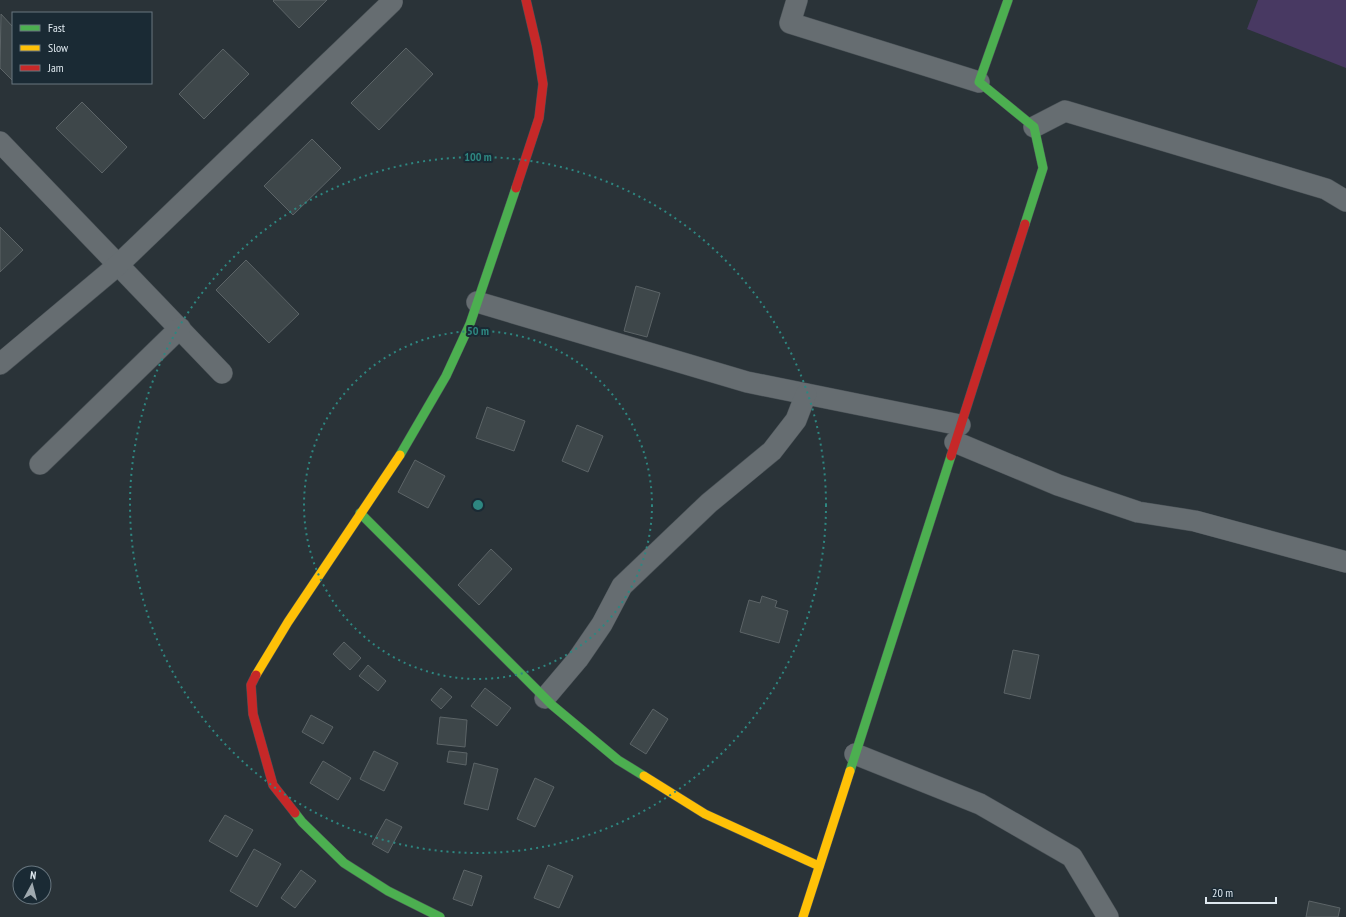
<svg xmlns="http://www.w3.org/2000/svg" width="1346" height="917" viewBox="0 0 1346 917" font-family="'PT Sans Narrow',sans-serif">
<rect width="100%" height="100%" fill="#2a3338"/>
<polygon fill="#483962" points="1258,0 1346,0 1346,68 1247,29"/>
<g fill="#3e474a" stroke="#5c6467">
<polygon points="274,0 327,0 299,28 273,1"/>
<polygon points="1,14 13,27 13,81 0,68"/>
<polygon points="406,48 433,74 379,130 351,103"/>
<polygon points="223,49 249,74 204,119 179,94"/>
<polygon points="82,102 127,147 102,173 56,128"/>
<polygon points="312,139 341,168 293,215 264,186"/>
<polygon points="0,227 23,250 0,272"/>
<polygon points="246,260 299,314 269,343 216,290"/>
<polygon points="636,286 660,293 647,337 624,331"/>
<polygon points="487,407 525,421 514,451 476,438"/>
<polygon points="577,425 603,436 588,472 562,461"/>
<polygon points="415,460 445,476 428,508 398,492"/>
<polygon points="491,549 512,569 479,605 458,585"/>
<polygon points="762,596 777,601 775,607 788,611 779,643 740,632 749,600 760,603"/>
<polygon points="344,642 361,658 350,670 333,654"/>
<polygon points="1013,650 1039,655 1030,699 1004,693"/>
<polygon points="368,665 386,681 378,691 359,676"/>
<polygon points="441,688 452,697 441,709 431,700"/>
<polygon points="485,688 511,708 497,726 471,706"/>
<polygon points="653,709 668,719 646,754 630,744"/>
<polygon points="311,715 333,727 323,744 302,732"/>
<polygon points="440,717 467,720 465,747 437,744"/>
<polygon points="374,751 398,763 384,791 360,779"/>
<polygon points="449,751 467,753 466,765 447,762"/>
<polygon points="323,761 351,778 338,800 310,783"/>
<polygon points="474,763 498,769 488,810 464,804"/>
<polygon points="535,778 554,787 535,827 517,819"/>
<polygon points="225,815 253,830 237,857 209,841"/>
<polygon points="386,819 402,827 388,853 372,844"/>
<polygon points="254,849 281,864 257,907 230,891"/>
<polygon points="548,865 573,876 559,908 534,898"/>
<polygon points="301,870 316,881 295,908 281,898"/>
<polygon points="464,870 482,876 472,906 453,899"/>
<polygon points="1309,901 1340,908 1338,917 1306,917"/>
</g>
<g fill="none" stroke-linecap="round" stroke-linejoin="round">
<defs>
<g id="street">
<polyline points="797,0 790,23 979,82"/>
<polyline points="1034,127 1065,111 1326,189 1346,201"/>
<polyline points="0,142 222,373"/>
<polyline points="477,302 747,382 960,425"/>
<polyline points="0,364 118,265 392,2 391,0"/>
<polyline points="955,442 1058,485 1138,512 1195,521 1346,562"/>
<polyline points="40,464 180,328"/>
<polyline points="545,698 578,659 602,624 622,586 709,503 772,451 796,420 806,394"/>
<polyline points="855,754 980,804 1072,857 1108,917"/>
</g>
<g id="fast">
<polyline points="1008,0 979,82 1034,127 1043,168 1025,224"/>
<polyline points="400,455 446,376 470,324 516,188"/>
<polyline points="360,513 552,705 618,760 644,776"/>
<polyline points="850,771 951,456"/>
<polyline points="295,813 302,822 344,863 388,891 440,917"/>
</g>
<g id="slow">
<polyline points="256,675 288,622 400,455"/>
<polyline points="644,776 705,814 819,866"/>
<polyline points="803,917 850,771"/>
</g>
<g id="jam">
<polyline points="516,188 539,118 543,84 537,47 526,0"/>
<polyline points="951,456 1025,224"/>
<polyline points="256,675 251,685 253,714 273,785 295,813"/>
</g>
</defs>
<use href="#street" stroke="#485055" stroke-width="22"/>
<use href="#fast" stroke="#485055" stroke-width="10"/>
<use href="#slow" stroke="#485055" stroke-width="10"/>
<use href="#jam" stroke="#485055" stroke-width="10"/>
<use href="#street" stroke="#666d71" stroke-width="21"/>
<use href="#fast" stroke="#4caf50" stroke-width="9"/>
<use href="#slow" stroke="#ffc107" stroke-width="9"/>
<use href="#jam" stroke="#c62828" stroke-width="9"/>
</g>
<g fill="none" stroke="#2e8781" stroke-width="2" stroke-dasharray="2 4">
<circle cx="478" cy="505" r="174"/>
<circle cx="478" cy="505" r="348"/>
</g>
<circle cx="478" cy="505" r="6" fill="#2e8781" stroke="#1a2a34" stroke-width="2"/>
<g font-size="12" text-anchor="middle" font-weight="bold" fill="#2e8781" stroke="#1a2a34" stroke-width="4" stroke-linejoin="round" paint-order="stroke">
<text x="478" y="161">100 m</text>
<text x="478" y="335">50 m</text>
</g>
<rect x="12" y="12" width="140" height="72" fill="#1a2a34" stroke="#68767f"/>
<rect x="20" y="25" width="20" height="6" fill="#4caf50" stroke="#68767f"/>
<text x="48" y="32" font-size="12" fill="#dee8ef">Fast</text>
<rect x="20" y="45" width="20" height="6" fill="#ffc107" stroke="#68767f"/>
<text x="48" y="52" font-size="12" fill="#dee8ef">Slow</text>
<rect x="20" y="65" width="20" height="6" fill="#c62828" stroke="#68767f"/>
<text x="48" y="72" font-size="12" fill="#dee8ef">Jam</text>
<g transform="translate(32 885) rotate(7)"><circle r="19" fill="#1a2a34" stroke="#68767f"/>
<path d="M0-3L7 15L0 10L-7 15Z" fill="#9fa9af"/>
<text y="-6" font-size="11" font-weight="bold" text-anchor="middle" fill="#dee8ef">N</text>
</g>
<path d="M1206 897v6h70v-6" fill="none" stroke="#dee8ef" stroke-width="2"/>
<text x="1212" y="897" font-size="12" fill="#dee8ef" stroke="#1a2a34" stroke-width="3" paint-order="stroke">20 m</text>
</svg>
